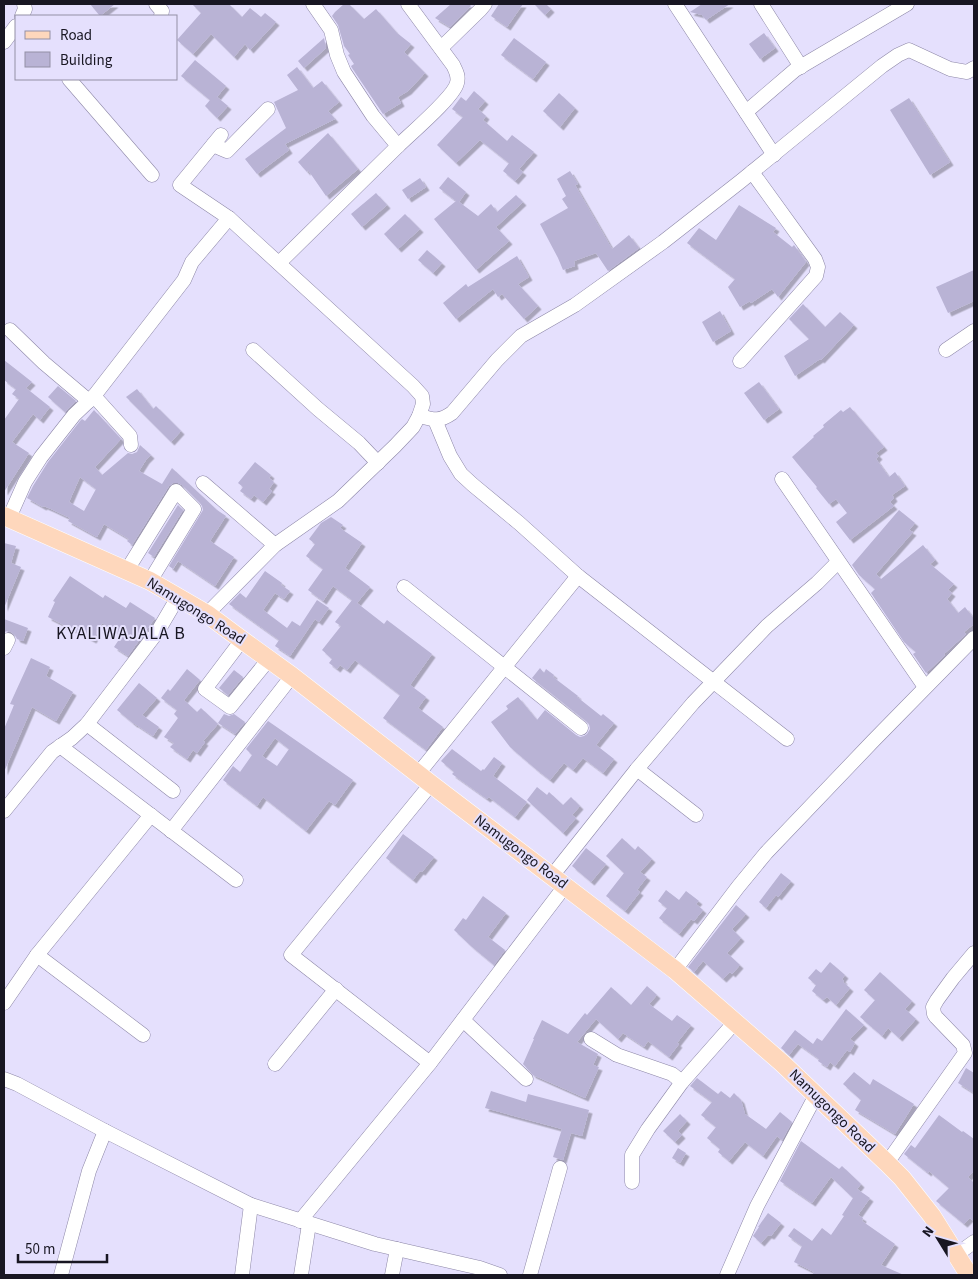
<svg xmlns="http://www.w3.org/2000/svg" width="978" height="1279" viewBox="0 0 978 1279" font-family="'Source Sans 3',sans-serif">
<defs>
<filter id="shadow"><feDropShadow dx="3.5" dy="3.5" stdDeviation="0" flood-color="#0004"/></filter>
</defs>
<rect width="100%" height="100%" fill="#e5e0fd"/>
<g fill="#b9b3d5" fill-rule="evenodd" filter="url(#shadow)">
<polygon points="90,4 115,4 100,16"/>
<polygon points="192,4 229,4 242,17 250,8 261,17 265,13 276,22 250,50 245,44 234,57 211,34 193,54 177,40 201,13"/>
<polygon points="344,4 349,4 364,19 376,9 397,33 411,44 404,52 425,73 408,91 398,97 401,103 383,114 352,68 351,66 354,64 348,55 350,54 344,46 338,25 332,16 335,12"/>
<polygon points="451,4 469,4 471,6 450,27 435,18"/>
<polygon points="499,4 523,4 507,27 491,16"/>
<polygon points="534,4 546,4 551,9 545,15"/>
<polygon points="702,4 730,4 706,20 702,15 690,12"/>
<polygon points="764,33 775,48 760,59 749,44"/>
<polygon points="324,38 326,48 304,68 298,61"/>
<polygon points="514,38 546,62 533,79 501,55"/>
<polygon points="195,60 226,86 217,97 228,106 217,118 205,106 210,100 181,76"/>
<polygon points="297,67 313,88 322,81 339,102 328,111 335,119 285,144 289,150 257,174 245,159 286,128 274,102 298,90 287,75"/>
<polygon points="474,91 485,101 478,109 486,116 483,120 507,141 512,135 534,152 519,169 523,172 515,181 503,171 509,163 480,140 456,163 437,145 463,117 452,109 461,97 466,101"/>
<polygon points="559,93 575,108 560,127 543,111"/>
<polygon points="909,98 950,162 930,175 890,110"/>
<polygon points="328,133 358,169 326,196 308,170 307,172 298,162"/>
<polygon points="570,171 578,184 575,185 612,249 629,235 639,248 608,271 596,253 574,261 575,266 563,270 558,258 540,224 568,208 562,199 566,196 557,179"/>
<polygon points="448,177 466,192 459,202 478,216 491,204 497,212 516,195 523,202 496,227 509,241 476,270 434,219 456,201 439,188"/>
<polygon points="420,178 426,187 408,199 402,190"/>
<polygon points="376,193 387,205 362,227 351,214"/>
<polygon points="739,205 776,228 773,232 792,247 794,245 806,262 778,297 772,289 751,303 750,301 740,307 728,287 735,279 687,243 699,228 716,240"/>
<polygon points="405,214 420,229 398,249 384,234"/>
<polygon points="427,250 442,263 433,273 418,260"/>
<polygon points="517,256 529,277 518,284 538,306 524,319 502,294 498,297 493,289 456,319 443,303 466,284 468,287"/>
<polygon points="974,270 974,301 948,313 936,287"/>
<polygon points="803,304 825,327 840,312 854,325 821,360 820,359 795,376 784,356 809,339 789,319"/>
<polygon points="720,311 731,331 713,342 702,322"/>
<polygon points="4,360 32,382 26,388 50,407 40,420 33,414 12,442 29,453 4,492 4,420 19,399 12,394 16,389 4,380"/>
<polygon points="759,382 779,409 764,420 744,393"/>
<polygon points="58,386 76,401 65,412 48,397"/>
<polygon points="137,389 153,409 156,406 181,431 171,442 126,397"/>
<polygon points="850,407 884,447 876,453 879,456 876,459 889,477 895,472 905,486 892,495 894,498 890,502 894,506 850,540 836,522 847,513 836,499 829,504 816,488 817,487 792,457 814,437 813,436 824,427 823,425 841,410 843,412"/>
<path d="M94 410 121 439 95 467 102 475 128 453 132 454 137 452 140 445 151 455 146 460 139 471 162 484 172 468 217 510 226 516 210 541 234 557 215 586 178 561 173 569 169 566 203 510 202 506 200 503 182 485 178 483H173L169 486 132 545 127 541 129 539 104 524 97 537 68 521 70 518 51 509 44 506 43 507 27 498 33 486 48 462 80 421 82 419 85 421ZM80 477 96 489 84 511 69 502Z"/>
<polygon points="255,462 271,475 269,478 274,482 269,489 272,491 263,502 254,495 251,499 240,491 243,487 238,483"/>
<polygon points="178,505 183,510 154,557 148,553"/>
<polygon points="899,510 915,523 909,530 913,532 876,574 881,579 923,545 935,560 930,564 954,584 948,590 952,593 947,599 958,613 965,607 974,619 974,624 964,632 966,634 944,654 945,655 926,673 913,654 916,652 904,642 871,593 875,589 859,575 852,565"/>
<polygon points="331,517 343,525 340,528 362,543 345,568 370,587 357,603 384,624 387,620 432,654 410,685 426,697 418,708 443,727 426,750 383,718 400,695 355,660 347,670 340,665 337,669 329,663 332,659 322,650 341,626 335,622 352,600 333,586 323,601 308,590 323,569 306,556 315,544 309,539 321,523"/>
<polygon points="4,543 16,546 11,563 21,567 4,608"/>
<polygon points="265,571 282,583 281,585 290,591 284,599 275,593 263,610 287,628 292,621 300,626 317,600 329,608 319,622 315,619 290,656 275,646 279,640 229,604 240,593 246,598"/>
<polygon points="70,576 103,598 105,595 126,608 130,602 155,618 128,656 114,647 122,635 102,623 93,640 48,617 55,602 53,601"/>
<polygon points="4,619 28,628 23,641 17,639 15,635 11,632 8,631 4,632"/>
<polygon points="31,658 50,667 46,676 73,692 56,721 32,707 4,772 4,729 14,705 10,704"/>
<polygon points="540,668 544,673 546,669 554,675 553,677 578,696 577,697 596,712 601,716 603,714 614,723 596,745 614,759 603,773 583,758 573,770 564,763 550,780 537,770 510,747 491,722 508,709 506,706 518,697 537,720 545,710 576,735 580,737 584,736 587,734 590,729 589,724 586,721 532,678"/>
<polygon points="187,669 200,680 184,700 197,712 201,708 218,724 203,741 205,742 197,753 193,750 187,759 170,747 174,743 164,737 178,718 174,714 177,710 161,698 168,689 170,691"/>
<polygon points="234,670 243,677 228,695 219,688"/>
<polygon points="139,683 157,698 142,715 159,727 153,736 135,724 134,724 117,710"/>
<polygon points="224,714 229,716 234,714 245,722 235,734 218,723"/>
<path d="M268 721 353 780 335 805 329 801 306 831 263 797 257 806 223 780 233 766 240 772 252 755 246 749ZM275 738 289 749 277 766 262 756Z"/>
<polygon points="452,749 481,771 483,769 484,770 494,757 502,763 493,776 527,802 515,817 489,797 487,799 452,774 454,772 441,761"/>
<polygon points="537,787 547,795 549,792 563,805 571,797 580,806 572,815 576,818 563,833 527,800"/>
<polygon points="403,834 434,857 422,872 420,871 413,880 386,858"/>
<polygon points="622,838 635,850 638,846 652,859 640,872 647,877 637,890 640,892 625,911 606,896 624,873 606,856"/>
<polygon points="586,848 606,864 591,882 572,866"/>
<polygon points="781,873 791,881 778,897 776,895 766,908 759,902"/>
<polygon points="666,890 679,900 686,891 699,901 696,904 703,910 694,921 691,919 679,934 659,918 667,908 658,901"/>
<polygon points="483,896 506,913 488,937 505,950 494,965 471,946 454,930 463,918 466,920"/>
<polygon points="736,905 746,914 732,929 741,938 727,953 740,965 732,974 730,972 723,979 703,961 694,972 688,967"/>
<polygon points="830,962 845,975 842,979 844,981 843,982 850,988 836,1005 827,997 823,1000 812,991 816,985 808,978 816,969 821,973"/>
<polygon points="880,972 912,1001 905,1009 916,1019 899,1038 888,1028 882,1036 860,1017 875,1000 864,990"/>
<polygon points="647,986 657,995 649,1004 672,1021 677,1015 691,1025 677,1043 679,1044 669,1057 648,1041 644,1047 623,1033 618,1039 596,1019 577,1042 598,1054 593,1065 599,1067 585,1098 533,1075 523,1064 534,1039 533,1039 542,1020 568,1034 585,1013 587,1015 611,987 631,1005"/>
<polygon points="846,1009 864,1025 850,1039 855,1043 850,1052 847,1050 835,1066 830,1062 827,1067 818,1061 819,1059 798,1044 789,1055 781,1048 795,1030 813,1044 817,1038 822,1041"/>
<polygon points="966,1068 974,1073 974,1093 958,1083"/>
<polygon points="854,1072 870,1085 873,1079 914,1104 895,1134 855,1110 861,1100 843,1084"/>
<polygon points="697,1078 718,1094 721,1091 730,1098 734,1093 741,1100 745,1114 766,1129 780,1112 792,1122 782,1140 777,1136 763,1156 745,1142 729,1161 718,1152 720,1149 707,1138 716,1127 701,1115 712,1102 690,1086"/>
<polygon points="491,1091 526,1102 528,1094 589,1110 582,1136 571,1133 563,1160 553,1157 562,1129 485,1108"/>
<polygon points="680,1114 687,1121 678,1131 682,1135 675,1142 663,1131"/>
<polygon points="939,1115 962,1132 963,1131 974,1139 974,1171 968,1177 974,1183 974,1222 970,1218 964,1224 936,1201 949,1188 929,1171 928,1173 904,1154 911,1145 915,1148"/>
<polygon points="801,1141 839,1169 842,1166 861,1184 857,1189 870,1198 858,1215 863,1218 862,1221 895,1244 881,1265 904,1275 812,1275 814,1272 794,1262 802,1246 788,1236 794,1228 812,1241 822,1228 831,1235 844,1216 842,1215 853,1198 831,1177 812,1203 780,1181"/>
<polygon points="678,1148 686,1153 680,1163 672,1158"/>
<polygon points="768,1213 781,1223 771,1236 768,1235 761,1243 753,1236 759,1227 758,1227"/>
</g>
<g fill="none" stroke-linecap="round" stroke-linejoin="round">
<defs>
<g id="minor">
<polyline points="156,4 162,11 161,16"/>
<polyline points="675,4 774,155"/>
<polyline points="761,4 801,67"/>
<polyline points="22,16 25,9 24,4"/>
<polyline points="4,42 16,26"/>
<polyline points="441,48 480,10 485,4"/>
<polyline points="69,79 152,175"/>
<polyline points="746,112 795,70 907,4"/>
<polyline points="213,145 227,151 268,109"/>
<path d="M398 146C410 134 454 97 457 83 459 76 456 71 453 65L408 4"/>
<polyline points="279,263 398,146 373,116 344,72 337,55 331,30 313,4"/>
<polyline points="10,330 44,363 89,401"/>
<polyline points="253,350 318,409 359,443 378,463"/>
<polyline points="946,350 974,331"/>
<polyline points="740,361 816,276 818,267 815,259 752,172"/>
<polyline points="94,396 130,436 131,445"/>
<path d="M419 416C434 420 439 422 452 413L497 360 521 336 575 305 663 242 741 181 882 66 898 55 909 50 950 69 967 72 974 68"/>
<polyline points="435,420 450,456 461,474 473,485 519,523 578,576 787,739"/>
<polyline points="782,479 925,687"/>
<polyline points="203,483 275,545"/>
<polyline points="9,518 25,482 41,457 74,415 94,396 184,280 192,262 229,218"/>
<polyline points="127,570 176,491 194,509 150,581"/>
<polyline points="404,587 581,728"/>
<polyline points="207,614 275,545 338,501 395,446 413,427 419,416 423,404 422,396 413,386 229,218 180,185 221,135"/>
<polyline points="242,640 205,689 230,707 269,659"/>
<polyline points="4,648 8,640"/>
<polyline points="87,724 173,791"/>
<polyline points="60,746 236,880"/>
<polyline points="637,769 696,815"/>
<polyline points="418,774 578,576"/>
<polyline points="4,811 52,752 72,738 87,724 158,631 178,597"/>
<polyline points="171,831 292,676"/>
<polyline points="552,876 637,769 693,703 767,626 817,583 838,562"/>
<polyline points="37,955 143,1035"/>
<polyline points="675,970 738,887 766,853 873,741 974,638"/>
<polyline points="4,1003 37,955 151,815"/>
<polyline points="463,1020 526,1079"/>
<polyline points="591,1039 617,1055 672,1074 682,1082"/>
<polyline points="430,1063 291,955 431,784"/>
<polyline points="275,1064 336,989"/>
<polyline points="4,1079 17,1084 105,1131 251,1205 375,1244 480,1268 500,1275"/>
<polyline points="887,1163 965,1053 963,1045 936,1017 934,1014 933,1007 937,1000 953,978 974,953"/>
<polyline points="632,1182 632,1155 648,1129 682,1082 735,1022"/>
<polyline points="300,1221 430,1063 565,886"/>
<polyline points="956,1255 974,1242"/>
<polyline points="61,1275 89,1171 105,1131"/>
<polyline points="242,1275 251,1205"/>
<polyline points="301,1275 309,1224"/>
<polyline points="392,1275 397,1249"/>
<polyline points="530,1275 560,1168"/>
<polyline points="727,1275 757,1206 816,1095"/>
</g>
<polyline id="major" points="4,516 150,581 207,614 242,640 292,676 431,784 675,970 782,1063 887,1163 902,1178 932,1216 969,1275"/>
</defs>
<use href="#minor" stroke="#8d87a7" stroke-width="15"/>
<use href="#major" stroke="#fff" stroke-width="19"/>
<use href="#minor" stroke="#fff" stroke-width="14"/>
<use href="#major" stroke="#fed7bc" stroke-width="18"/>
</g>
<g text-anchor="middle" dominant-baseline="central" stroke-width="4" stroke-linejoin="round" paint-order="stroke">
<g font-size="15" fill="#181622" stroke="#e5e0fd">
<text transform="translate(196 611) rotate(32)">Namugongo Road</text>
<text transform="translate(521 852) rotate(37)">Namugongo Road</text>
<text transform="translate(832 1111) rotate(44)">Namugongo Road</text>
</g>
<g font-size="18" letter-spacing="1" fill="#181622" stroke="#e5e0fd">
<text x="121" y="633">KYALIWAJALA B</text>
</g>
</g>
<rect width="978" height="1279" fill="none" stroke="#181622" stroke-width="10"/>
<rect x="15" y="15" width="162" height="65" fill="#e5e0fd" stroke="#938fa5"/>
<rect x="25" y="31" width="25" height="8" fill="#fed7bc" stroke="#938fa5"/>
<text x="60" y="40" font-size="15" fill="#181622">Road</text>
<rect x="25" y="52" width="25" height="15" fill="#b9b3d5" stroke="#938fa5"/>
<text x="60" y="65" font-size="15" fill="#181622">Building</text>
<g transform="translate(938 1239) rotate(307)" stroke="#e5e0fd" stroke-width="4" paint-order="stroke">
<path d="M0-4L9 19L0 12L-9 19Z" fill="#181622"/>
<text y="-8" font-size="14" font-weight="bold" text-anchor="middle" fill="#181622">N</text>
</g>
<path d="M18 1254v8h89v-8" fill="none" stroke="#181622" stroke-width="2.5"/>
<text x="25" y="1254" font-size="15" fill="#181622" stroke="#e5e0fd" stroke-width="4" paint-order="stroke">50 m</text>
</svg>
